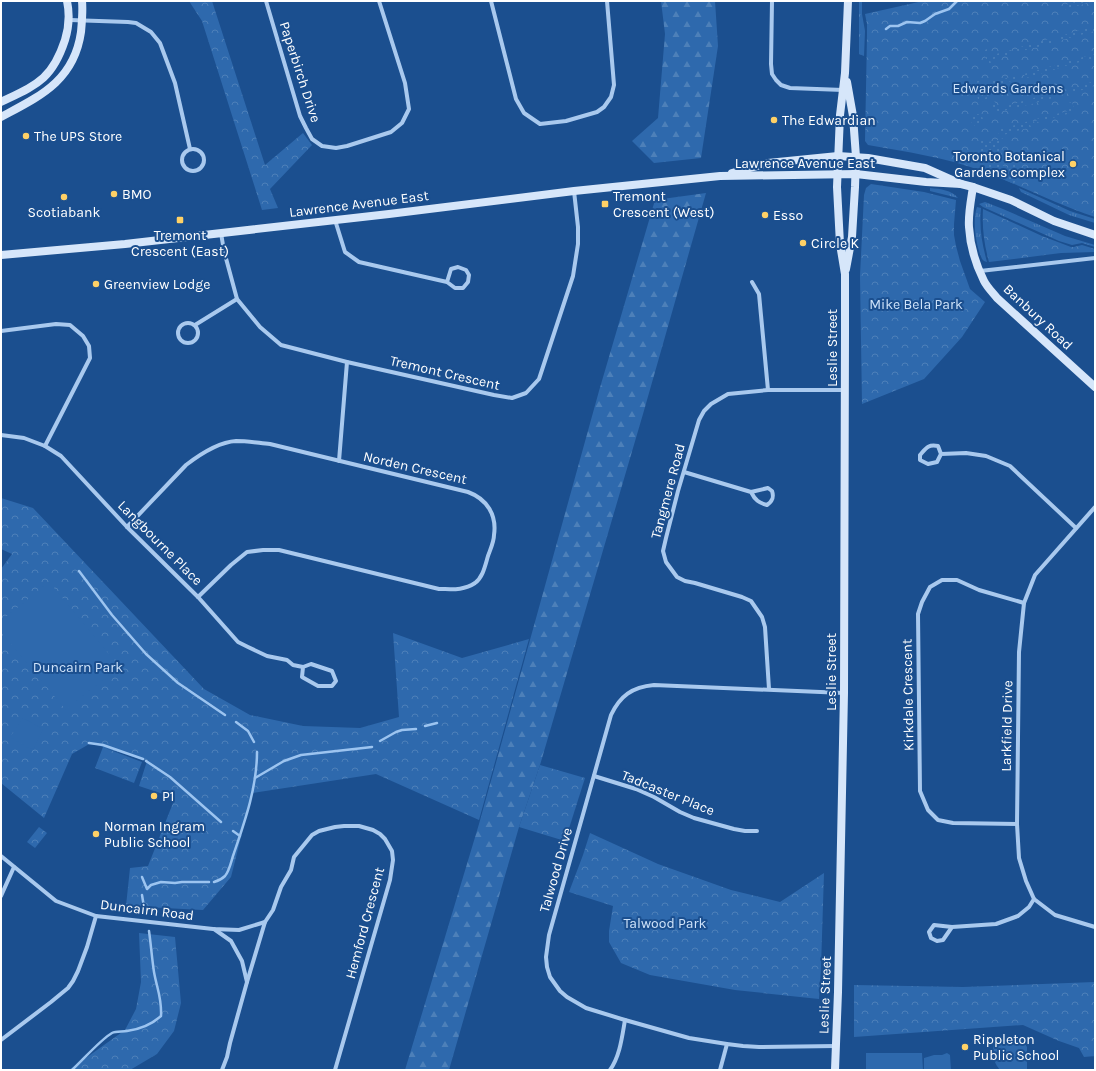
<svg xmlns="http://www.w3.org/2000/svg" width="1096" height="1071" viewBox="0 0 1096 1071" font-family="Karla,sans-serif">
<defs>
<pattern id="grass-tufts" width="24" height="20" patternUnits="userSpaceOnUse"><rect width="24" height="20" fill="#2e69ad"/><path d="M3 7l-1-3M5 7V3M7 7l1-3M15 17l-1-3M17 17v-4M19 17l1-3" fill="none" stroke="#4d80b9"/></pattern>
<pattern id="forest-firs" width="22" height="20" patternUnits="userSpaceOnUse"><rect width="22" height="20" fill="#2e69ad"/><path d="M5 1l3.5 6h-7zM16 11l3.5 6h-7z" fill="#4d80b9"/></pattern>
<pattern id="park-crowns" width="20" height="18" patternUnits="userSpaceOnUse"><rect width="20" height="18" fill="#2e69ad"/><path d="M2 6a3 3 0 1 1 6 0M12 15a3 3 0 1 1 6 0" fill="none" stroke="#4d80b9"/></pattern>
<pattern id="garden-dots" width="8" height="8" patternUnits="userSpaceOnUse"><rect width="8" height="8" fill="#2e69ad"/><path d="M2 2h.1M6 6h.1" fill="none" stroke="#4d80b9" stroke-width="1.8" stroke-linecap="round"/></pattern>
</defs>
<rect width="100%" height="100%" fill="#1b4f8f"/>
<g fill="url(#grass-tufts)">
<polygon points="859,1 862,1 862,14 865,31 864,56 859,54"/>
<path d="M930 188C941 189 951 190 958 198L930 191Z"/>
<polygon points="1019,188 1070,211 1095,219 1095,223 1069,215 1021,192"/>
<polygon points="985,202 1003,209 1065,236 1095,245 1095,247 1082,243 1072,245 1059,241 983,207 979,204"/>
<path d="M977 207 981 208C979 227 982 244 987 262L984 261 982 259C976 246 972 221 977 207Z"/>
</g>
<g fill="url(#forest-firs)">
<polygon points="661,1 715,1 718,46 701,158 654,163 632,141 658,118 665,34"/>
<polygon points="706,193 643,414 540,765 519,827 449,1070 405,1070 479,824 599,391 655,200"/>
</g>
<g fill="url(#park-crowns)">
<polygon points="189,1 212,1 265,165 303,133 312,145 270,189 278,208 262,210 202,21"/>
<path d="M923 1H1095V217C1056 204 1020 185 982 171 945 157 906 152 868 145L865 141 867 35V24L865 14Z"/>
<polygon points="871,184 924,192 956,200 954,224 954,235 956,246 960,261 970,289 985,302 962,337 924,379 862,404 860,276 864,195 866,188"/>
<path d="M983 209 1042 236 1071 247H1074L1082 245 1095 249V252L1061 253 989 262C984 244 982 228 983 209Z"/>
<polygon points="1,498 33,508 204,689 250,715 303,726 360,728 399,717 393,633 462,658 529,639 479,820 376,774 252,793 231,877 203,910 126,906 130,868 148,866 175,798 139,786 147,761 105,748 142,762 134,783 95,768 103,747 91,743 72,754 44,818 1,783 1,569 12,554 1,549"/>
<polygon points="540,765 585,778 565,841 519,827"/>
<polygon points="39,827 47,833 35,848 27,842"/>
<polygon points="590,833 658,864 731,890 780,902 824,873 821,967 819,999 735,990 650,975 621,963 609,942 609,931 613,906 569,892 583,855"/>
<polygon points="139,933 175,937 181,1003 174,1031 157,1054 130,1070 69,1070 125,1030 136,1009 141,982"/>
<polygon points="1095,982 1095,1056 1084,1057 1079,1048 1059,1041 1023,1025 854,1037 854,985 963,987"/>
</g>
<g fill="url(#garden-dots)">
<polygon points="1077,1 1094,1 1063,10 1063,6"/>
<polygon points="1095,26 1095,31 1058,41 1057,37"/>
<polygon points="1052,38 1053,43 1018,52 1017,48"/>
<polygon points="987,49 989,56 1011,50 1012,54 990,60 992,67 989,67 988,66 984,52 985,50"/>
<polygon points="1095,54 1095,58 1065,66 1064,62"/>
<polygon points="1059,64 1060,68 1025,78 1024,74"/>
<polygon points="994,75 996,81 1018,75 1019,79 997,85 999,92 996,92 995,91 991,78 992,76"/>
<polygon points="981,79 983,79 983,81 977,83 981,99 987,97 989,100 987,103 978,99 973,80"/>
<polygon points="1095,81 1095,86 1072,93 1071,88"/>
<polygon points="1066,89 1067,94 1032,104 1030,99"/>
<polygon points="1026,100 1027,105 995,113 990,105 992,101 995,102 997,109"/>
<polygon points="1072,102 1075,112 1037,122 1036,119 1068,111 1067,106 1068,103"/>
<circle cx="977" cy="120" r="6"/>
<polygon points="1033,120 1035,124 1030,125 1031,127 1003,135 1002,133 999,134 997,130"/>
<path d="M1004 138 1005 143 999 145 1002 154 998 163 1008 168 1013 160 1017 159C1025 166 1017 176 1014 184L981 170V139C988 145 996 140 1004 138Z"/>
</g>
<g fill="#2e69ad">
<polygon points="49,582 119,666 66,710 1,632 1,621"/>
<polygon points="23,718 43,729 34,748 30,749 10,737"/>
<path d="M1024 1042 1027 1047V1070H1000C993 1062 991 1053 994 1043Z"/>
<polygon points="866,1053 922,1053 923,1070 866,1070"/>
<polygon points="947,1053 950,1055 951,1070 924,1070 924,1058 934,1055 942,1055"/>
</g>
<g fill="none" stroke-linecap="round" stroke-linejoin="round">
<g stroke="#9cc4f0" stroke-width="2.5">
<polyline points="886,29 890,26 898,26 907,22 920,23 925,21 935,14 949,9 957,1"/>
<polyline points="79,571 112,615 146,654 178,683 225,715"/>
<polyline points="236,722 248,731 254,742"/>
<polyline points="425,726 437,723"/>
<polyline points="380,741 396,732 402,730 416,729"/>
<polyline points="89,743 103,745 143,759"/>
<polyline points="146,761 170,777 221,822"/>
<polyline points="255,778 284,761 301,755 372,747"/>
<polyline points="233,831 240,836"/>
<polyline points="142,877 147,889 151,885 161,882 175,883 182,882 209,882"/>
<path d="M214 882C218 881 222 879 225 876 230 870 231 861 234 853 245 821 257 787 257 752"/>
<polyline points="142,895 144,907"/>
<path d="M72 1070C83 1060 100 1040 112 1033 116 1031 123 1032 127 1031 141 1029 151 1025 161 1016 162 998 157 989 154 972 152 959 151 945 149 931"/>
</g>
<g stroke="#a9c9ee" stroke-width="4">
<polyline points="266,1 300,116 306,128 312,139 322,146 336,148 347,146 391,132 402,123 409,109 405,83 379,1"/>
<polyline points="491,1 516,99 524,113 540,124 566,121 597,112 604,107 611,97 614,85 607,1"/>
<polyline points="772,1 771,64 772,74 776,80 781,85 790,88 843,90"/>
<polyline points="70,20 128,22 136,23 151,32 160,43 175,83 190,149"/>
<circle cx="193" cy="160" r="11"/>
<polyline points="335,220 345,252 359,262 447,282 455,288 463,288 468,282 469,275 466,270 458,267 451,269 447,282"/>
<polyline points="221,233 224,251 237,299 260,327 281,345 347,362 494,395 512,398 526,393 539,379 573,276 578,244 578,227 574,191"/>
<polyline points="980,271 1095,258"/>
<polyline points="752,282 759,294 768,390"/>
<circle cx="188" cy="333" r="10"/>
<polyline points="195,325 237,299"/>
<polyline points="1,331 56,324 70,325 83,336 89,346 90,358 45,446"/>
<polyline points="1,435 24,438 45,446 61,456 127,527 198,597 238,642 248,647 267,656 287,660 293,665 303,667 311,664 332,671 336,681 332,686 318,686 302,677 303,667"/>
<path d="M941 454 937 462 928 464 920 460V455C926 448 928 444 938 446L941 454 966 453 986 456 1010 466 1076 528"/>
<polyline points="339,461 347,362"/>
<path d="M684 472 751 492C755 500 759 503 767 505 773 501 774 497 772 491L768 488 751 492"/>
<polyline points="1095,507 1035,575 1024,603 1019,652 1017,824 1019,858 1026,881 1034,899 1055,915 1095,927"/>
<path d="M127 527 186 465C199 455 219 442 236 441 247 441 259 443 270 444L468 492C487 499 497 515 494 535 494 542 490 550 488 556 485 566 483 577 475 583 463 591 451 589 439 589L279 550H263L247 552 231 565 198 597"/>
<polyline points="769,689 765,627 762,617 751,601 742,597 695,583 685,581 677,577 666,562 663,551 666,538 678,491 699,420 704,411 711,404 728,394 768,390 844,390"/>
<polyline points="594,776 636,789 654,797 680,812 694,818 734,829 745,831 757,831"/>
<polyline points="1017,824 953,823 938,820 928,810 920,791 918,614 922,602 930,587 942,580 957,580 979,590 1024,603"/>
<polyline points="1,856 56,901 96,916 213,929 239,930 265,922"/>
<polyline points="1,896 14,867"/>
<polyline points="952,927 943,940 937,941 931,938 929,932 934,925 952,927 996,924 1018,916 1029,907 1034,899"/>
<polyline points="214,929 231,941 242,961 247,982"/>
<polyline points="1,1040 51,1002 68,988 73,981 78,971 87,947 96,916"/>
<path d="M836 1046 759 1047 743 1046 727 1044 689 1038 625 1020 586 1008 567 997 560 991 550 977 547 967 546 957 549 935 611 715C620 696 632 687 654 685L844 693"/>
<polyline points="222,1070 227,1057 230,1043 247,982 265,922 273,910 281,887 291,870 294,857 312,835 319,831 335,827 344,826 359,826 373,830 380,834 385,839 392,851 393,860 390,880 335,1070"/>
<path d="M610 1070C620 1056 622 1037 625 1020"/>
<polyline points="720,1070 727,1044"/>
</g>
<g stroke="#d6e6fa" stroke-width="8">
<path d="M1 102C36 85 52 80 65 40 69 27 70 15 67 1"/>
<path d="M1 117C40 96 74 81 81 32 82 21 83 11 82 1"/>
<polyline points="732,173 768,163 838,156 868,158 925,168 961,184 973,187 1011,200 1054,221 1095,235"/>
<path d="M973 187C971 200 968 214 969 227 970 245 976 265 984 281 987 287 993 293 997 298L1095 387"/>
<polyline points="1,255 125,244 389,214 574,191 720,176 856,174 926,182 961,184"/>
<polyline points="846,269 852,237 855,187 856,157 853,116 847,82"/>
<polyline points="835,1070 838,992 844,693 845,333 845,274 840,244 837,187 840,115 845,73 848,1"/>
</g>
</g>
<g fill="#ffd166" stroke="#1b4f8f" stroke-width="1.5">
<circle cx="774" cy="120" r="4"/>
<circle cx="26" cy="136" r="4"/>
<circle cx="1073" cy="164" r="4"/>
<circle cx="114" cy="194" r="4"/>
<circle cx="64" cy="197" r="4"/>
<rect x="601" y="200" width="8" height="8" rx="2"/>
<circle cx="765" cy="215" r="4"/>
<rect x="176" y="216" width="8" height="8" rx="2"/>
<circle cx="803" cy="243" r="4"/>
<circle cx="96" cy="284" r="4"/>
<circle cx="154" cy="796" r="4"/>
<circle cx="96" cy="834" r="4"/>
<circle cx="965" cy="1047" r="4"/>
</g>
<g text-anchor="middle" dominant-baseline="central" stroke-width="4" stroke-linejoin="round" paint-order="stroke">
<g font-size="14" fill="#fff" stroke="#1b4f8f">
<text transform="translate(300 72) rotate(72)">Paperbirch Drive</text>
<text x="805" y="163">Lawrence Avenue East</text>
<text transform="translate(359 204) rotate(-7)">Lawrence Avenue East</text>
<text transform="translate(1038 317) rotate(43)">Banbury Road</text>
<text transform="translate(832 348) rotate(-90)">Leslie Street</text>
<text transform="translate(445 373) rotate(13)">Tremont Crescent</text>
<text transform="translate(415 468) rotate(13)">Norden Crescent</text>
<text transform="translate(668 491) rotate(-75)">Tangmere Road</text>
<text transform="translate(160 543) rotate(45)">Langbourne Place</text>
<text transform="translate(831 672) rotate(-90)">Leslie Street</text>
<text transform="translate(908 695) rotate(-91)">Kirkdale Crescent</text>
<text transform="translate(1007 726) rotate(-89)">Larkfield Drive</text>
<text transform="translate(668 793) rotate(22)">Tadcaster Place</text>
<text transform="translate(556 870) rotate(-74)">Talwood Drive</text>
<text transform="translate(147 910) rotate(7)">Duncairn Road</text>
<text transform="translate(365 923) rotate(-75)">Hemford Crescent</text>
<text transform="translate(825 995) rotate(-88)">Leslie Street</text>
</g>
<g font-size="14" fill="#cfe3fa" stroke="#1b4f8f">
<text x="1008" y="88">Edwards Gardens</text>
<text x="916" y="304">Mike Bela Park</text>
<text x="78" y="667">Duncairn Park</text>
<text x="665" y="923">Talwood Park</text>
</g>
<g font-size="14" fill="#fff" stroke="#1b4f8f" text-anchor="start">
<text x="782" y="120">The Edwardian</text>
<text x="34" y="136">The UPS Store</text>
<text x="1065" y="156" text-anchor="end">Toronto Botanical<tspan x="1065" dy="16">Gardens complex</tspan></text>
<text x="122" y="194">BMO</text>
<text x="613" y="196">Tremont<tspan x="613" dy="16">Crescent (West)</tspan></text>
<text x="64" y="212" text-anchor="middle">Scotiabank</text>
<text x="773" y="215">Esso</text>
<text x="180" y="235" text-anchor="middle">Tremont<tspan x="180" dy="16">Crescent (East)</tspan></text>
<text x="811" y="243">Circle K</text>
<text x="104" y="284">Greenview Lodge</text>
<text x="162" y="796">P1</text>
<text x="104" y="826">Norman Ingram<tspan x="104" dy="16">Public School</tspan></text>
<text x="973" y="1039">Rippleton<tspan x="973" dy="16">Public School</tspan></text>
</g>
</g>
<rect width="1096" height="1071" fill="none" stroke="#ffffff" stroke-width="4"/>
</svg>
